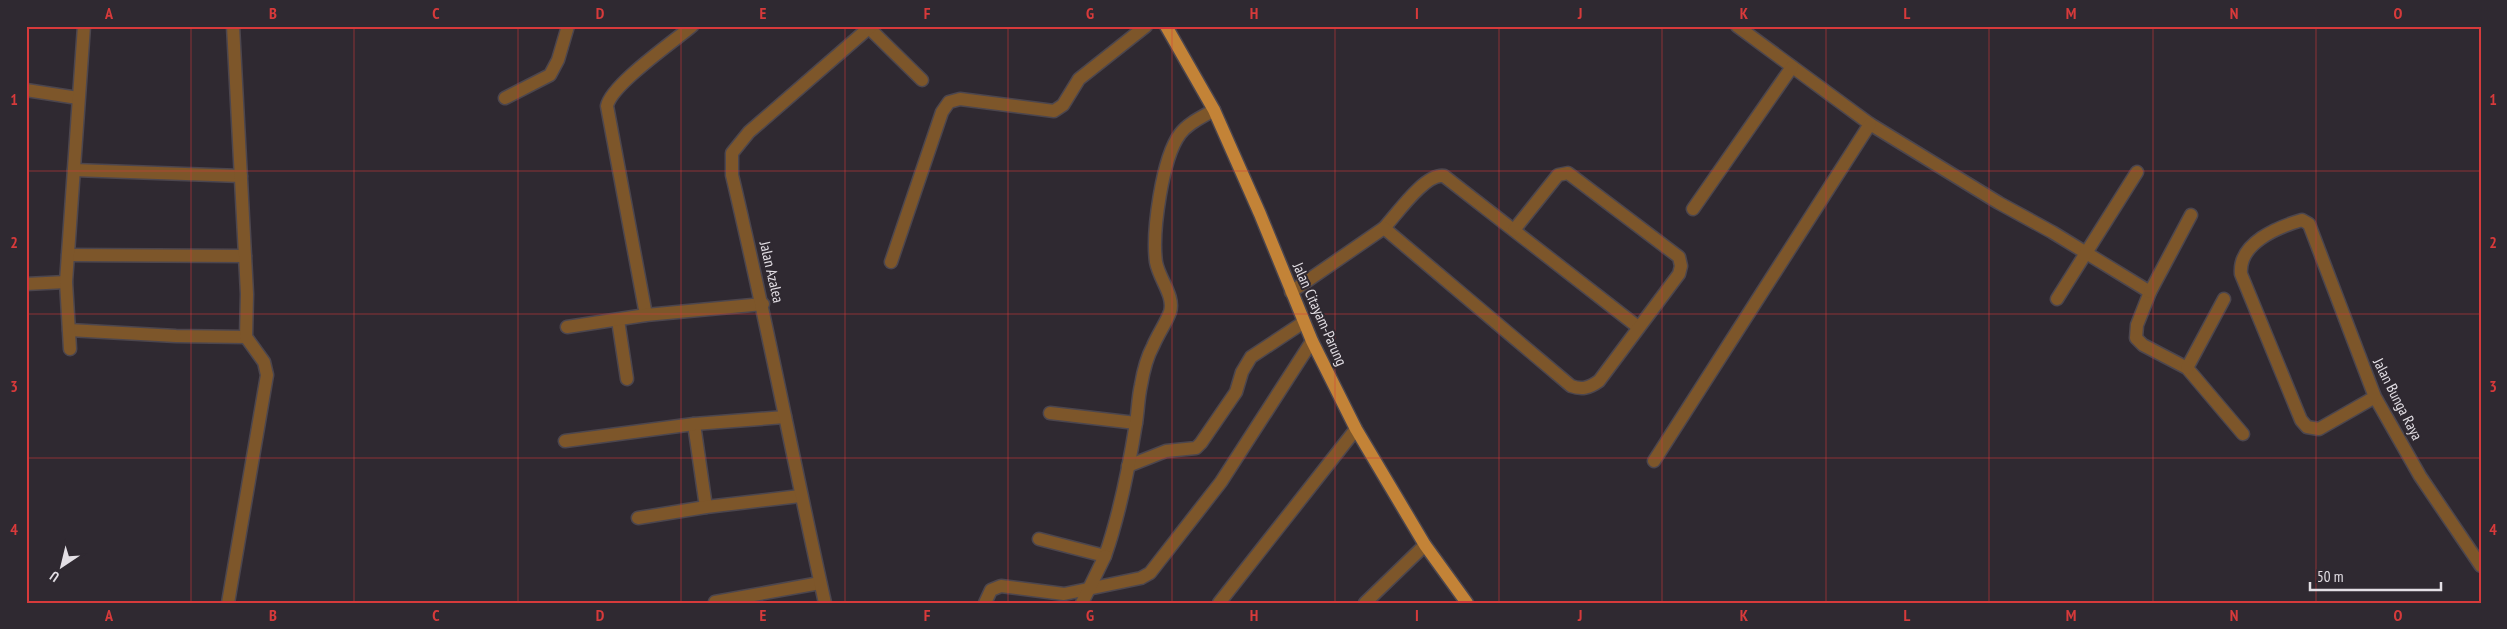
<svg xmlns="http://www.w3.org/2000/svg" width="2507" height="629" viewBox="0 0 2507 629" font-family="'PT Sans Narrow',sans-serif">
<rect width="100%" height="100%" fill="#2f2931"/>
<g fill="none" stroke-linecap="round" stroke-linejoin="round">
<defs>
<g id="minor">
<polyline points="1737,26 1870,124 1999,203 2052,232 2150,292 2137,325 2136,338 2143,345 2187,368 2243,434"/>
<polyline points="869,28 922,80"/>
<polyline points="26,90 78,98"/>
<polyline points="505,98 550,75 558,60 568,26"/>
<polyline points="74,170 241,176"/>
<polyline points="1693,209 1792,67"/>
<path d="M1384 228C1397 214 1425 173 1444 176L1638 327"/>
<polyline points="68,255 245,256"/>
<polyline points="891,262 942,112 949,102 960,99 1054,111 1063,105 1079,79 1146,26"/>
<polyline points="26,284 66,282"/>
<path d="M1291 292 1384 228 1571 386C1582 390 1589 388 1599 381L1679 274 1681 266 1679 257 1568 173 1558 175 1514 230"/>
<polyline points="2150,292 2191,215"/>
<polyline points="2057,299 2137,172"/>
<path d="M646 315 607 106C611 85 673 42 692 26"/>
<polyline points="618,320 627,379"/>
<polyline points="567,327 646,315 763,304"/>
<polyline points="69,330 176,336 246,337"/>
<polyline points="70,349 66,282 84,26"/>
<polyline points="2187,368 2224,299"/>
<path d="M2375 397 2319 429 2307 427 2301 420 2241 274C2238 243 2278 227 2302 220L2309 224 2375 397 2420 476 2481 566"/>
<polyline points="1050,413 1136,423"/>
<polyline points="694,424 706,507"/>
<polyline points="565,441 694,424 785,417"/>
<polyline points="1654,461 1870,124"/>
<polyline points="1128,466 1166,451 1196,448 1201,443 1236,392 1242,372 1251,357 1304,322"/>
<polyline points="638,518 706,507 800,496"/>
<path d="M1039 539 1105 556C1120 513 1129 467 1136 423 1138 411 1138 398 1141 385 1143 373 1147 357 1153 346 1158 334 1166 323 1170 312 1175 296 1159 279 1156 262 1152 232 1162 158 1180 134 1188 123 1202 117 1214 110"/>
<polyline points="715,602 820,583"/>
<polyline points="228,603 267,375 264,362 246,337 247,294 233,26"/>
<path d="M825 603C793 460 766 317 732 175V153L749 132 871 26"/>
<polyline points="985,603 991,590 1001,586 1064,594 1141,578 1150,573 1221,482 1312,341"/>
<polyline points="1082,603 1105,556"/>
<polyline points="1219,603 1356,429"/>
<polyline points="1365,603 1425,545"/>
</g>
<polyline id="major" points="1166,26 1214,110 1260,214 1312,341 1356,429 1425,545 1467,603"/>
</defs>
<use href="#minor" stroke="#4c464e" stroke-width="15"/>
<use href="#major" stroke="#4c464e" stroke-width="15"/>
<use href="#minor" stroke="#7d562a" stroke-width="12"/>
<use href="#major" stroke="#c38337" stroke-width="12"/>
</g>
<path fill="none" stroke="#d73a3b" stroke-width="1" stroke-opacity="0.55" d="M191 26V603M354 26V603M518 26V603M681 26V603M845 26V603M1008 26V603M1172 26V603M1335 26V603M1499 26V603M1662 26V603M1826 26V603M1989 26V603M2153 26V603M2316 26V603M26 171H2481M26 314H2481M26 458H2481"/>
<g text-anchor="middle" dominant-baseline="central" stroke-width="4" stroke-linejoin="round" paint-order="stroke">
<g font-size="15" fill="#e3dfe5" stroke="#2f2931">
<text transform="translate(772 272) rotate(77)">Jalan Azalea</text>
<text transform="translate(1320 314) rotate(66)">Jalan Citayam-Parung</text>
<text transform="translate(2398 399) rotate(63)">Jalan Bunga Raya</text>
</g>
</g>
<rect width="2507" height="629" fill="none" stroke="#2f2931" stroke-width="55"/>
<g transform="translate(62 566) rotate(215)" stroke="#2f2931" stroke-width="4" paint-order="stroke">
<path d="M0-4L9 19L0 12L-9 19Z" fill="#e3dfe5"/>
<text y="-8" font-size="14" font-weight="bold" text-anchor="middle" fill="#e3dfe5">U</text>
</g>
<path d="M2310 582v8h131v-8" fill="none" stroke="#e3dfe5" stroke-width="2.5"/>
<text x="2317" y="582" font-size="15" fill="#e3dfe5" stroke="#2f2931" stroke-width="4" paint-order="stroke">50 m</text>
<rect x="28" y="28" width="2452" height="574" fill="none" stroke="#d73a3b" stroke-width="2"/>
<g font-size="16" text-anchor="middle" font-weight="bold" fill="#d73a3b">
<text x="109" y="19">A</text>
<text x="273" y="19">B</text>
<text x="436" y="19">C</text>
<text x="600" y="19">D</text>
<text x="763" y="19">E</text>
<text x="927" y="19">F</text>
<text x="1090" y="19">G</text>
<text x="1254" y="19">H</text>
<text x="1417" y="19">I</text>
<text x="1580" y="19">J</text>
<text x="1744" y="19">K</text>
<text x="1907" y="19">L</text>
<text x="2071" y="19">M</text>
<text x="2234" y="19">N</text>
<text x="2398" y="19">O</text>
<text x="14" y="105">1</text>
<text x="2493" y="105">1</text>
<text x="14" y="248">2</text>
<text x="2493" y="248">2</text>
<text x="14" y="392">3</text>
<text x="2493" y="392">3</text>
<text x="14" y="535">4</text>
<text x="2493" y="535">4</text>
<text x="109" y="621">A</text>
<text x="273" y="621">B</text>
<text x="436" y="621">C</text>
<text x="600" y="621">D</text>
<text x="763" y="621">E</text>
<text x="927" y="621">F</text>
<text x="1090" y="621">G</text>
<text x="1254" y="621">H</text>
<text x="1417" y="621">I</text>
<text x="1580" y="621">J</text>
<text x="1744" y="621">K</text>
<text x="1907" y="621">L</text>
<text x="2071" y="621">M</text>
<text x="2234" y="621">N</text>
<text x="2398" y="621">O</text>
</g>
</svg>
